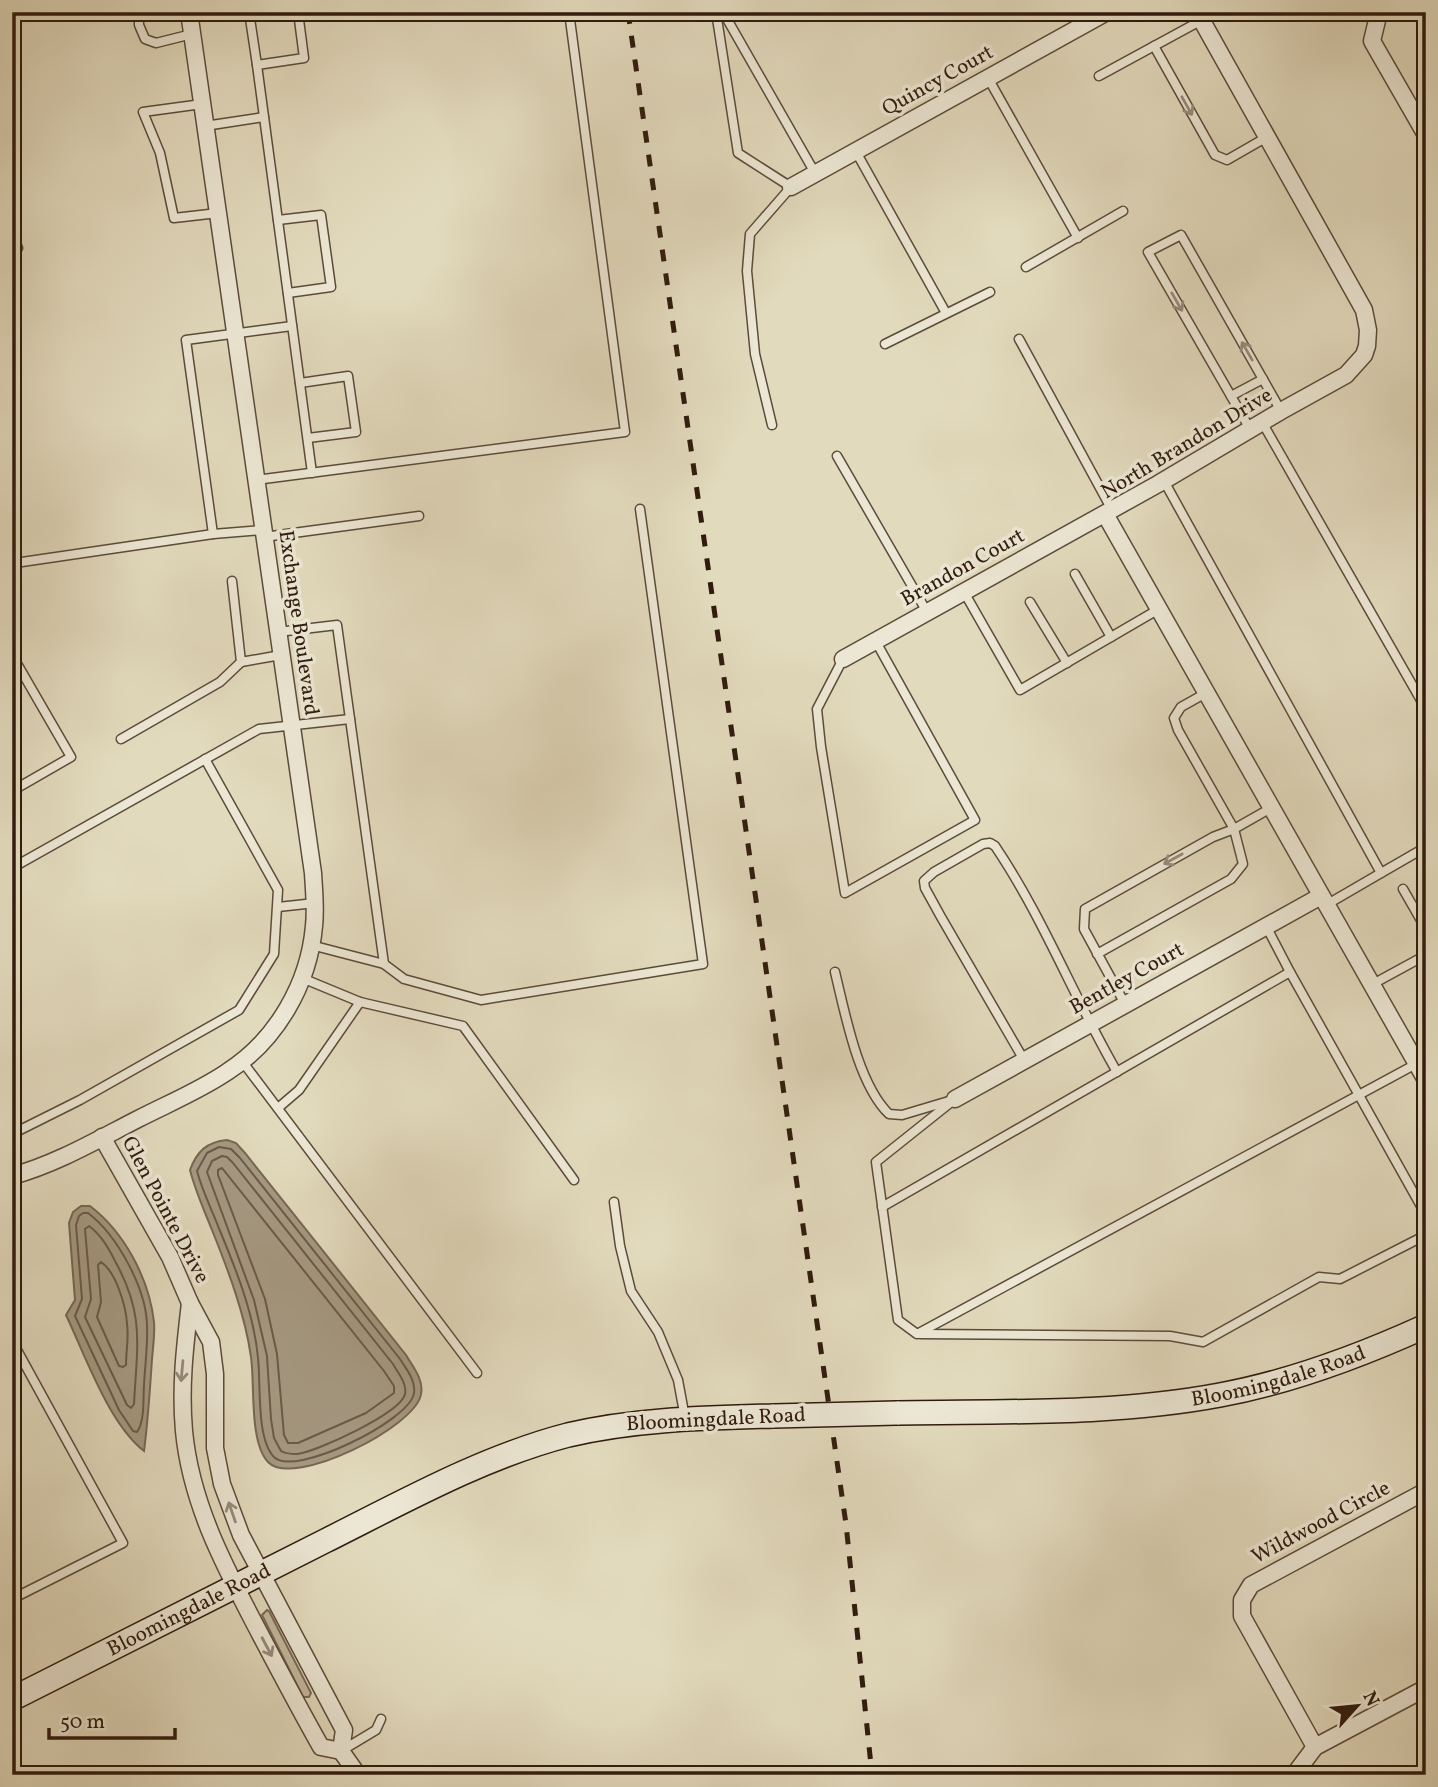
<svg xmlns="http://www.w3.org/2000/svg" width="1438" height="1787" viewBox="0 0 1438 1787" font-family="Vollkorn,serif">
<rect width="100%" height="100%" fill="#e2dabd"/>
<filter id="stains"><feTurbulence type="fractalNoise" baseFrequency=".00286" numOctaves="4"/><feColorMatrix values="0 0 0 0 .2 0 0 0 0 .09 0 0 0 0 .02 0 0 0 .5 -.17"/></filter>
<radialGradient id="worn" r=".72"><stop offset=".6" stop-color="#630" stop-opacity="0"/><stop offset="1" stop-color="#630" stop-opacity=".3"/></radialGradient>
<polygon fill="#c4ba9f" stroke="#7a6a56" stroke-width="2" points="267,1610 269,1611 311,1693 309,1697 303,1697 262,1615"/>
<g fill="#a59982" stroke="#766754" stroke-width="2">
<path d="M227 1140 236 1143 245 1153 406 1355C413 1367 424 1380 421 1394 417 1426 293 1489 268 1462 249 1442 255 1384 251 1357 245 1314 228 1270 212 1230 204 1210 195 1190 190 1170 197 1151 207 1142 227 1140Z"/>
<path d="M81 1206H90C124 1232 149 1278 154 1322 155 1334 153 1347 152 1359 150 1390 148 1421 144 1451 109 1424 85 1355 66 1315L75 1300 69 1223 73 1212Z"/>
</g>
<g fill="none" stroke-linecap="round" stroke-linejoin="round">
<g stroke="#6a5a48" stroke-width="2">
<path d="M219 1147 231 1149 240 1158 400 1359C406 1369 416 1380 414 1393 411 1420 294 1478 274 1457 256 1439 261 1383 258 1358 254 1313 235 1267 218 1226 211 1208 202 1190 197 1171L207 1153Z"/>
<path d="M222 1156 227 1157 233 1163 393 1364C398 1373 407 1383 405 1394 401 1413 316 1452 297 1454 291 1454 286 1454 281 1451L274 1438 271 1419 267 1356 254 1300 207 1172 212 1161Z"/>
<polygon points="222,1168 384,1371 394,1386 394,1393 366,1413 298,1443 288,1443 284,1435 277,1354 265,1299 218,1175 218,1170"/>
<path d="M83 1213H88C117 1235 146 1288 147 1325 148 1345 145 1365 144 1385 143 1399 145 1421 137 1432L133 1431 119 1410 75 1316 82 1299 76 1225 79 1216Z"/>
<path d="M89 1226C101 1235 108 1247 115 1261 145 1315 137 1345 134 1404L131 1408 127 1405 85 1317 91 1299 85 1229Z"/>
<path d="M101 1262C116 1272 126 1306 127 1324 129 1337 126 1351 126 1365L123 1367 119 1366 97 1317 101 1302 98 1265Z"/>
</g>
<defs>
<g id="lane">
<polyline points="139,12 139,25 145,39 156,43 192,34"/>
<polyline points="249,12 257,65"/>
<polyline points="298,12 304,58 257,65 312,473"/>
<polyline points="716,12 738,153 791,187 750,234 747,271 755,354 772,425"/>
<polyline points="723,12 815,173"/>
<polyline points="1154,46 1215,155 1227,160 1267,137"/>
<polyline points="1099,76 1202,20"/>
<polyline points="988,78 1078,238"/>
<polyline points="202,104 143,112 160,153 174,218 218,213"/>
<polyline points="205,126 264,117"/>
<polyline points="855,150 946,313"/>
<polyline points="278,220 321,215 331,287 288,293"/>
<polyline points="12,236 18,248"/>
<polyline points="1026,267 1123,211"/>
<polyline points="1019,339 1112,510"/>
<polyline points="885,344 990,292"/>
<polyline points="300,383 348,376 356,432 308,438"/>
<polyline points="1231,396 1263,379"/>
<polyline points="1262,422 1426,709"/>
<polyline points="1250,429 1148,252 1181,235 1281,411"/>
<polyline points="837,456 927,612"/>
<polyline points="256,480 625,432 569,12"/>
<polyline points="1164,481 1381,873 1326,905"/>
<polyline points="263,530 213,534 186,340 292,326"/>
<polyline points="264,537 419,516"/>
<polyline points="12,560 15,563 213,534"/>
<polyline points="1075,574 1111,637"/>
<polyline points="232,581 241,662 281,655"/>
<polyline points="964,592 1020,690 1159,609"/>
<polyline points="1030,602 1067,663"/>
<polyline points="278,632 337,625 384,964 404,979 481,1000 703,964 640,509"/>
<polyline points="12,655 71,757 12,791"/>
<polyline points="843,659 817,709 821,747 845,893 975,820 875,640"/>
<polyline points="1206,693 1181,707 1174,718 1178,730 1234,829 1271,808"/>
<polyline points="121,739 220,682 241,662"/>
<polyline points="12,868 259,729 350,719"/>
<polyline points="1381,873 1426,847"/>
<polyline points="1403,889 1426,929"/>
<polyline points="278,907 315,903"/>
<polyline points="1266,926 1290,972"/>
<polyline points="311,945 384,964"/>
<polyline points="1097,954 1231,879 1243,864 1234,829 1213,837 1085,909 1084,929 1125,1004"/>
<path d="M835 972C845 1013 858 1084 889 1114L902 1115 949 1101"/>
<polyline points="302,978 360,1002 463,1026 574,1180"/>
<polyline points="1371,985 1426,955"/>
<path d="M1024 1060 941 917 925 888 924 881 934 872 983 844 990 843 995 846C1043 917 1074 998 1117 1072"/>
<polyline points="242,1061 477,1373"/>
<polyline points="955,1099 876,1162 898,1320 917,1334 1416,1064"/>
<polyline points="278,1108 299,1090 360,1002"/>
<polyline points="12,1134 80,1100 239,1010 274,954 278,890 205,759"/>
<polyline points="614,1202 620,1246 631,1291 658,1332 678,1380 685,1418"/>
<polyline points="882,1207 1290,972 1426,1215"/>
<polyline points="920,1334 1170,1336 1203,1342 1319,1277 1340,1279 1426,1235"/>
<polyline points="12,1341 123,1543 12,1599"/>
<polyline points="341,1751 376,1730 381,1719"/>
</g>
<g id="street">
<polyline points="1379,12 1372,41 1426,135"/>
<polyline points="791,187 1107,12"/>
<polyline points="1105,514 1426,1080"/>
<polyline points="843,659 1158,484 1281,411 1346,375 1364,355 1367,346 1368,330 1364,310 1197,12"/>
<polyline points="955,1099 1321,896"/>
<polyline points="102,1137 170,1257 190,1303 211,1342 215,1374 215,1448 222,1484 241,1535 344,1730 341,1751 358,1775"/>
<path d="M12 1176C56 1164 97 1140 138 1119 167 1104 199 1091 227 1072 276 1041 309 984 314 926 316 909 314 891 313 873L189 12"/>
<path d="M190 1303C185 1346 180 1387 184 1431 191 1505 226 1569 260 1634 280 1672 300 1710 321 1747L341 1751"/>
<polyline points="1315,1747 1242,1616 1242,1600 1251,1585 1426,1491"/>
<polyline points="1294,1775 1315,1747 1426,1688"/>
</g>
<g id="secondary">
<path id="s1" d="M897 1413C1004 1411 1114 1415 1220 1395 1291 1382 1360 1356 1426 1326"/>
<path id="s2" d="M12 1699C117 1647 221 1594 325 1541 403 1502 483 1457 568 1435 636 1419 705 1418 774 1416"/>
</g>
</defs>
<use href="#lane" stroke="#5c4b3a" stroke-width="11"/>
<use href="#street" stroke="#5c4b3a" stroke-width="19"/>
<use href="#secondary" stroke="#301b0e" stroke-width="26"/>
<use href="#lane" stroke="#ece7d4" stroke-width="8"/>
<use href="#street" stroke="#ece7d4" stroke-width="16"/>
<use href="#secondary" stroke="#ece7d4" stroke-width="23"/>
<polyline stroke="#301b0e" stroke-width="5" stroke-dasharray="12 12" stroke-linecap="butt" points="628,12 846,1524 872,1775"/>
<defs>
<polyline id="secondary-bridge" points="774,1416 897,1413"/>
</defs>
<use href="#secondary-bridge" stroke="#301b0e" stroke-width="26" stroke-linecap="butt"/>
<use href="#secondary-bridge" stroke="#ece7d4" stroke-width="23"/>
</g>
<defs><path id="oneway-shaft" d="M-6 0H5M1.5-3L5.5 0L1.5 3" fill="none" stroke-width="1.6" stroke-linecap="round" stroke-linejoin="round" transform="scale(1.75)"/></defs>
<g stroke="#978b7b">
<use href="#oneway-shaft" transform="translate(1187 106) rotate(61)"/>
<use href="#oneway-shaft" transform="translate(1177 302) rotate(60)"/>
<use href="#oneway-shaft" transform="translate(1247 351) rotate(-120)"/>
<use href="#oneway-shaft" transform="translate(1173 859) rotate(151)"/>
<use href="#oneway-shaft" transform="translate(182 1371) rotate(95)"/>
<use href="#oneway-shaft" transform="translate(232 1512) rotate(-109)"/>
<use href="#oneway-shaft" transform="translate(267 1647) rotate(62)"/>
</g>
<g text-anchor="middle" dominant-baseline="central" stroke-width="7" stroke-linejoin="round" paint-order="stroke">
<g font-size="21" fill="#301b0e" stroke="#ece7d4">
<text transform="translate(938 81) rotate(-29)">Quincy Court</text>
<text transform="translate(1187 444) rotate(-31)">North Brandon Drive</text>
<text transform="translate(963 568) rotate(-29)">Brandon Court</text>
<text transform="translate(298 623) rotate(82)">Exchange Boulevard</text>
<text transform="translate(1127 979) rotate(-29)">Bentley Court</text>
<text transform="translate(165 1210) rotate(62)">Glen Pointe Drive</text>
<text stroke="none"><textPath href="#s1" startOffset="385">Bloomingdale Road</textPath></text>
<text transform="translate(716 1420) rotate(-3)">Bloomingdale Road</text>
<text transform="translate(1321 1523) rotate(-28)">Wildwood Circle</text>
<text stroke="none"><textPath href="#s2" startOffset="198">Bloomingdale Road</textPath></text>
</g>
</g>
<rect width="1438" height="1787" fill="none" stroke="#e2dabd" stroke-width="42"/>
<rect x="14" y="14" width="1410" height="1759" fill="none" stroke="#301b0e" stroke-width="3.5"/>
<rect x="21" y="21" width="1396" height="1745" fill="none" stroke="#301b0e" stroke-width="2"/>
<g transform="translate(1357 1706) rotate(63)" stroke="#ece7d4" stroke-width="5" paint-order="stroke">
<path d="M0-5L12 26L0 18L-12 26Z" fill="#301b0e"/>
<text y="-10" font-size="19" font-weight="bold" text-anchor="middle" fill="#301b0e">N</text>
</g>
<path d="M49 1728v10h126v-10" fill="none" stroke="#301b0e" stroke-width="3.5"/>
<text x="60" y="1728" font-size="21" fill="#301b0e" stroke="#ece7d4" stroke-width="5" paint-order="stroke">50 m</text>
<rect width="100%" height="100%" filter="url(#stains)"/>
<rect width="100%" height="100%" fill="url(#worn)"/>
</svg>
